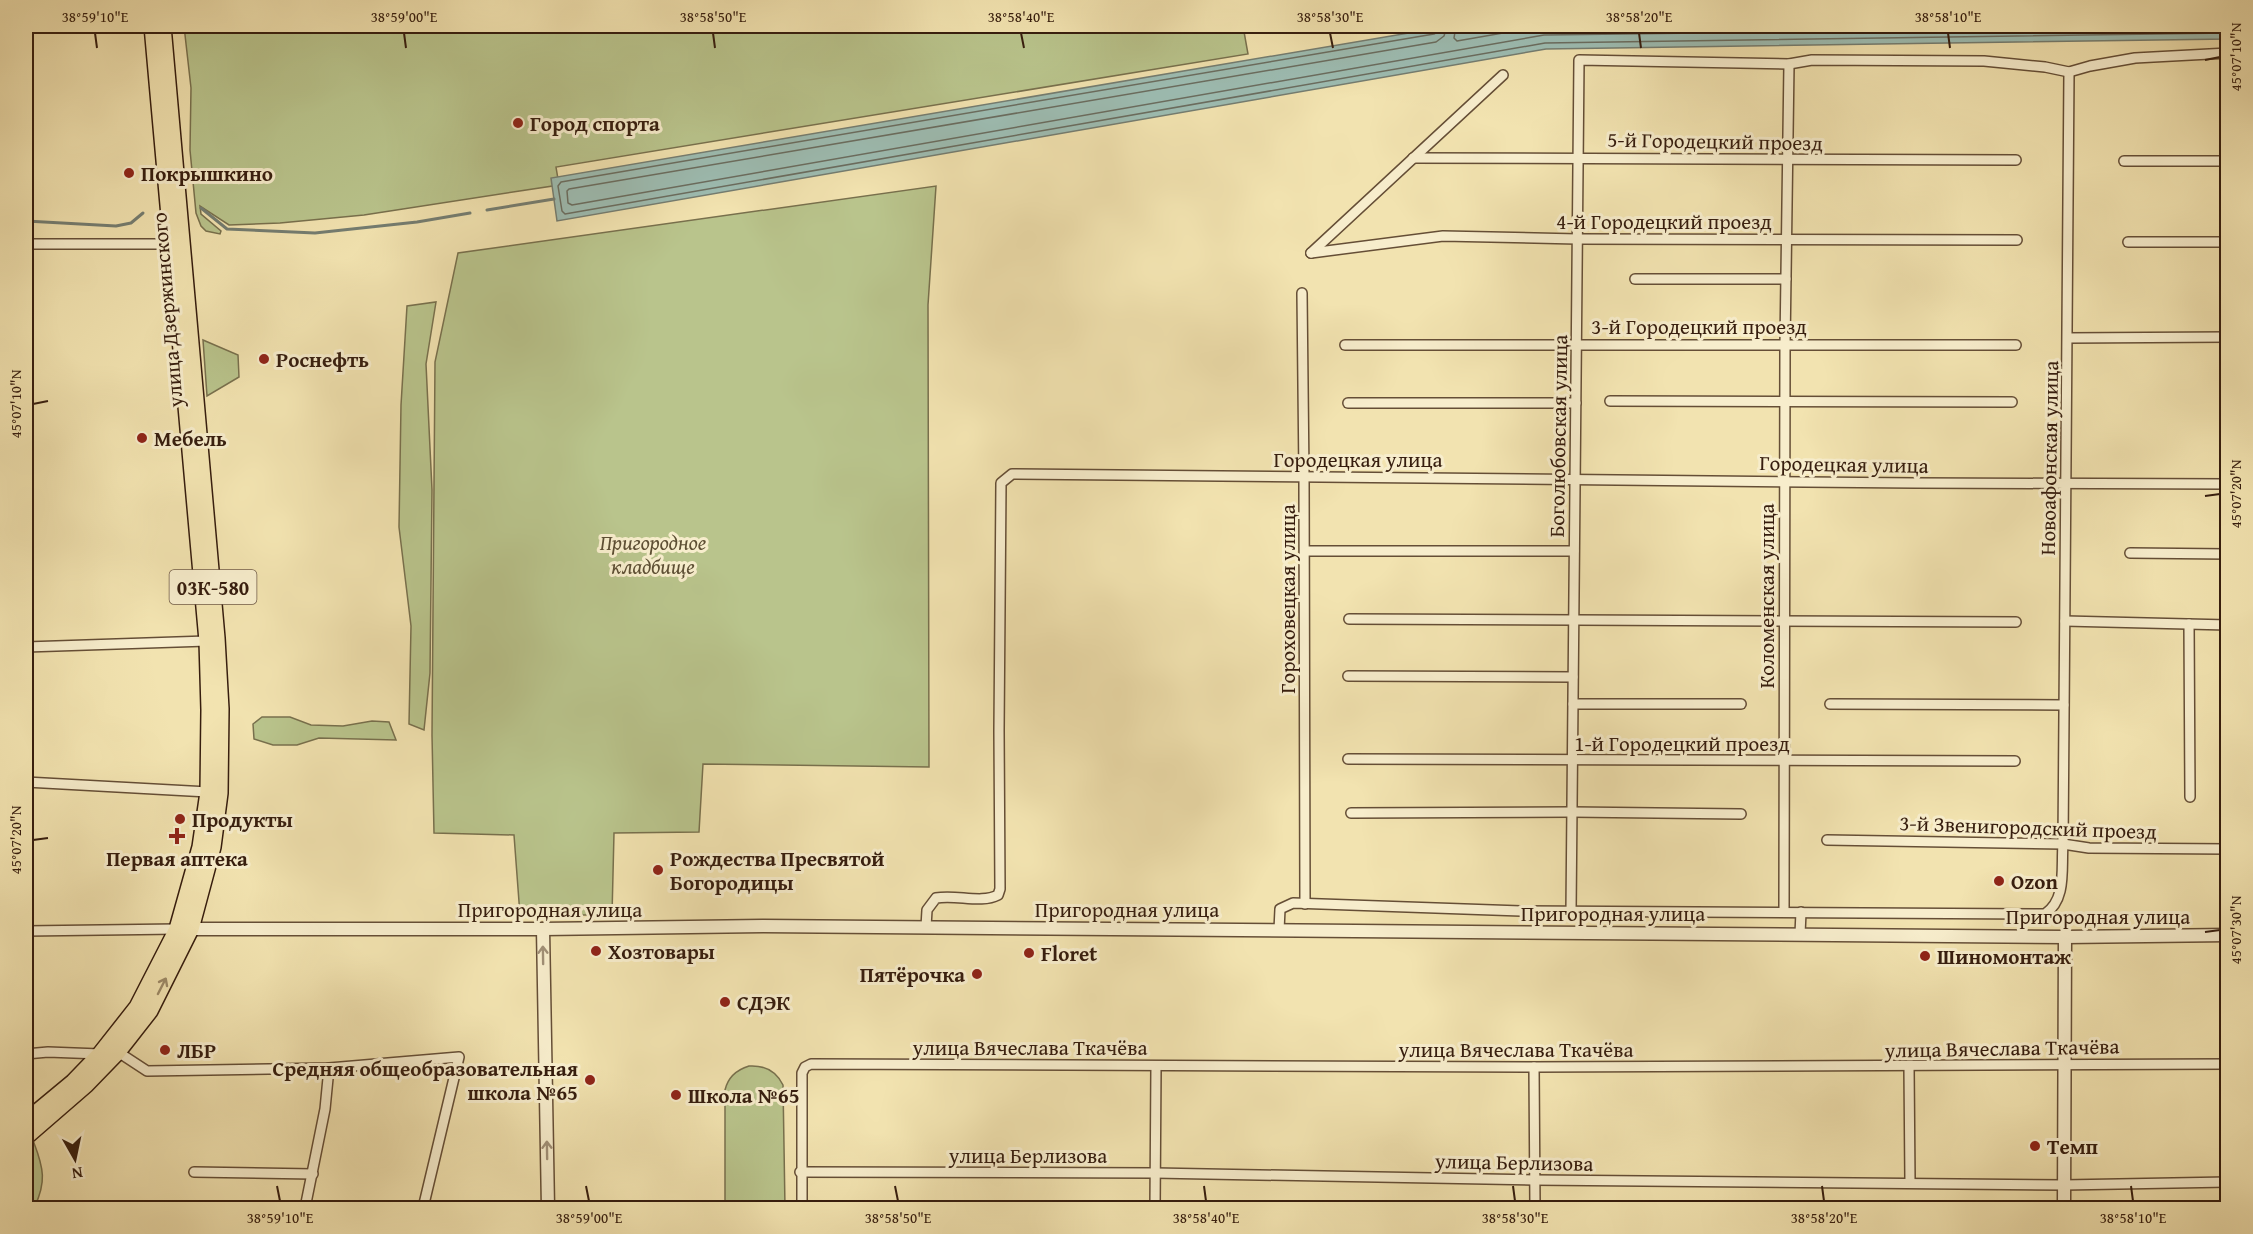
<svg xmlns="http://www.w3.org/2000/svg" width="2253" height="1234" viewBox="0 0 2253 1234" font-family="'Gentium Book Plus',serif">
<rect width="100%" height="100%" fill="#f2e3b0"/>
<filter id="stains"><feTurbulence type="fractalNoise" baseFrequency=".00333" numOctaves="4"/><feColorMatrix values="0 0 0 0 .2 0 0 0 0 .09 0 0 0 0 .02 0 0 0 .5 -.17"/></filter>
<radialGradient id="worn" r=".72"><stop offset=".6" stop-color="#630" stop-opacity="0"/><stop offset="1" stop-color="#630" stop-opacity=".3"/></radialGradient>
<g fill="#b9c48c" stroke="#78704d" stroke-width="1.5">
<polygon points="184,26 1243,26 1248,54 556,167 559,185 364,215 280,223 229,225 200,206 201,214 221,231 220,234 206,231 201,226 196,213 190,150 191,88"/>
<polygon points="936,186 928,305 929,767 703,764 699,832 614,833 612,915 520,915 514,835 434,833 432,735 435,362 458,253"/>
<polygon points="436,302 426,364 432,490 430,673 424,730 409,724 411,626 399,527 401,405 407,306"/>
<polygon points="203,340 238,355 239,377 207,396"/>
<polygon points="262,717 290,717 311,725 343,726 372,721 389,722 396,740 319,738 297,745 273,745 254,739 253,724"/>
<path d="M749 1066C765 1065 776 1071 783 1085L785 1208H725V1090C728 1077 736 1070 749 1066Z"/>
<path d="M34 1143C44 1169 46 1182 35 1206L26 1208V1150Z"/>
</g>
<polygon fill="#9dbdb3" stroke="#747d71" stroke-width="1.5" points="1450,26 2227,26 2228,39 1546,49 557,221 551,178"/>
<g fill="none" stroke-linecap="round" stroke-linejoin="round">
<g stroke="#6a6d60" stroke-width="1.5">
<polyline points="1440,26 1439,31 1434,34 561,182 558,186 562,211 565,214 1545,43 2228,33"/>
<polyline points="1447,26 1444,36 1436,42 569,189 567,191 568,203 572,205 1544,35 2228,26"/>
<polyline points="1456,26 1454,38 1457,41 1543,26 1596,26"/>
</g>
<g stroke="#747d71" stroke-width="3">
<polyline points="201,208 227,229 315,233 417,222 470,213"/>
<polyline points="487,210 554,199"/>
<polyline points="26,221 116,226 131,223 143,213"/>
</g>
<defs>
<g id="minor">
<polyline points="1413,158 2016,160"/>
<polyline points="2124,161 2228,161"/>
<polyline points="2128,242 2228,242"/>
<polyline points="26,244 171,244"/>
<polyline points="1311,253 1443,236 1577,239 2017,240"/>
<polyline points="1311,253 1503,75"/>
<polyline points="1635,279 1786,279"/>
<polyline points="1302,293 1304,477 1305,904"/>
<polyline points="2068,338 2228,337"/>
<polyline points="1345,345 2016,345"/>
<polyline points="1610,401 2012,402"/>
<polyline points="1348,403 1576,403"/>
<polyline points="1305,551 1574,551"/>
<polyline points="2130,553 2228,554"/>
<polyline points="1349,619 2016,622"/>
<polyline points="2065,621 2228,625"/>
<polyline points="2189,624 2190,797"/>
<polyline points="26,647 207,641"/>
<polyline points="1348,676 1573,677"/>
<polyline points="1573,704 1741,704"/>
<polyline points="1830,704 2064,705"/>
<polyline points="1348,759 2015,761"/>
<polyline points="26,782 208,792"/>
<polyline points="1351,813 1572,812 1741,814"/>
<polyline points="1827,840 2063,844 2089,848 2228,849"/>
<polyline points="1571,912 1579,60 1789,64 1812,60 1984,61 2045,67 2069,72 2090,66 2135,58 2228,53"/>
<polyline points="1784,912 1785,345 1789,64"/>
<path d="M926 927 927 910 936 898C956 894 981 904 998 895L1000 889 999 731 1001 483 1012 474 1915 483 2228 484"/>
<path d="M1279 930 1280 909 1293 903 1521 911 2045 914C2067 899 2061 869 2063 844L2069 72"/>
<polyline points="26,931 177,929"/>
<polyline points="1800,934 1801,912"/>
<polyline points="118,1052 147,1071 329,1068 459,1057 423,1208"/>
<polyline points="26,1054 48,1052 100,1054"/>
<polyline points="1534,1067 1535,1208"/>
<polyline points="1909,1067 1910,1182"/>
<polyline points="194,1172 313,1174"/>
<polyline points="800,1172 1155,1173 1534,1180 2064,1185 2228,1182"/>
<polyline points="305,1208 325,1109 329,1068"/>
<polyline points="802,1208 802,1073 805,1067 811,1064 1534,1067 2228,1064"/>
<polyline points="1155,1208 1156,1066"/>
</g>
<g id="tertiary">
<polyline points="183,929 543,929 763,926 2065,937 2228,935"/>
<polyline points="543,929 548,1208"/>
<polyline points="2064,1208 2065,937"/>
</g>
<g id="primary">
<polyline points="26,1121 73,1082 100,1054 137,1007 177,929 200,847 208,792 209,710 207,641 152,26"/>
<polyline points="26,1137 86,1085 118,1052 150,1011 191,929 213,847 220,793 221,709 217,638 163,26"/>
</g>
</defs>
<use href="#minor" stroke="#654e36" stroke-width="12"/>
<use href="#tertiary" stroke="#654e36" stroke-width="15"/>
<use href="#primary" stroke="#361d0e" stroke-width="18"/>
<use href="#minor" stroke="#f7edcc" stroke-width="9"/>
<use href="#tertiary" stroke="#f7edcc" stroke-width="12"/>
<use href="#primary" stroke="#f2e3b0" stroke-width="15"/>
</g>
<defs><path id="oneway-shaft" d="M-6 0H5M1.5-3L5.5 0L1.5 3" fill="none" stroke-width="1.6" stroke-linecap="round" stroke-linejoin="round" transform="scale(1.5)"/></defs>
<g stroke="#a08f76">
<use href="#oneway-shaft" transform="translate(543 955) rotate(-91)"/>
<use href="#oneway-shaft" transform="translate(547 1150) rotate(-91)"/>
</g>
<use stroke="#9d8a67" href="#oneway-shaft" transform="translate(162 986) rotate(-63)"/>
<path fill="none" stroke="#361d0e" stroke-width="2" d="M95 33 97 48M404 33 406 48M713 33 715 48M1021 33 1024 48M1330 33 1333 48M1639 33 1641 48M1948 33 1950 48M2205 60 2220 57M33 404 48 401M2205 496 2220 494M33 840 48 838M2205 932 2220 930M277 1186 280 1201M586 1186 589 1201M895 1186 898 1201M1204 1186 1206 1201M1513 1186 1515 1201M1822 1186 1824 1201M2131 1186 2133 1201"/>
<g fill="#8f2418" stroke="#f7edcc" stroke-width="2">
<circle cx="518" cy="123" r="6"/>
<circle cx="129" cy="173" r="6"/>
<circle cx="264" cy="359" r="6"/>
<circle cx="142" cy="438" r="6"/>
<circle cx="180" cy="819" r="6"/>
<path d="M174 827h6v6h6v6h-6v6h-6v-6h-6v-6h6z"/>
<circle cx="658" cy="870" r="6"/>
<circle cx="1999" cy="881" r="6"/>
<circle cx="596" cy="951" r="6"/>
<circle cx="1029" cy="953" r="6"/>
<circle cx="1925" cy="956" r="6"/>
<circle cx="977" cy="974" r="6"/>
<circle cx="725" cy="1002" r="6"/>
<circle cx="165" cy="1050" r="6"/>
<circle cx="590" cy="1080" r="6"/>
<circle cx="676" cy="1095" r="6"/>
<circle cx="2035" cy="1146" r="6"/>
</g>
<g text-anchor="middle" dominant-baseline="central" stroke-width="6" stroke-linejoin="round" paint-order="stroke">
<rect fill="#f7edcc" stroke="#705b47" stroke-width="1.5" x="169.5" y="570" width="87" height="34" rx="4.5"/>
<g font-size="20" font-weight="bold" fill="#361d0e">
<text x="213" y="587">03К-580</text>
</g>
<g font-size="21" font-weight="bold" fill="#361d0e" stroke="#f7edcc" text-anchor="start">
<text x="530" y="123">Город спорта</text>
<text x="141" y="173">Покрышкино</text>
<text x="276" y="359">Роснефть</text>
<text x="154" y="438">Мебель</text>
<text x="192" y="819">Продукты</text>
<text x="177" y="858" text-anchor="middle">Первая аптека</text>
<text x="670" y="858">Рождества Пресвятой<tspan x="670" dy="24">Богородицы</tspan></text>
<text x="2011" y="881">Ozon</text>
<text x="608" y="951">Хозтовары</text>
<text x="1041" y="953">Floret</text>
<text x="1937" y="956">Шиномонтаж</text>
<text x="965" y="974" text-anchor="end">Пятёрочка</text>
<text x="737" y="1002">СДЭК</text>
<text x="177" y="1050">ЛБР</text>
<text x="578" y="1068" text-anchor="end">Средняя общеобразовательная<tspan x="578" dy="24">школа №65</tspan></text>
<text x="688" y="1095">Школа №65</text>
<text x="2047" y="1146">Темп</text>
</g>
<g font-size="21" fill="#361d0e" stroke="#f7edcc">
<text transform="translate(1715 141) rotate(1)">5-й Городецкий проезд</text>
<text x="1664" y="221">4-й Городецкий проезд</text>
<text transform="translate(167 310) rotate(-95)">улица Дзержинского</text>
<text x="1699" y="326">3-й Городецкий проезд</text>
<text transform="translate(1558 436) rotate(-89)">Боголюбовская улица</text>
<text transform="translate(2049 458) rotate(-89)">Новоафонская улица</text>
<text x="1358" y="459">Городецкая улица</text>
<text transform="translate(1844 464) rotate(1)">Городецкая улица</text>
<text transform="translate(1766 596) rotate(-90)">Коломенская улица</text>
<text transform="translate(1287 599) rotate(-90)">Гороховецкая улица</text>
<text x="1682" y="743">1-й Городецкий проезд</text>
<text transform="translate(2028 827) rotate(2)">3-й Звенигородский проезд</text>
<text x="550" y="909">Пригородная улица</text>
<text x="1127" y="909">Пригородная улица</text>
<text x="1613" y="913">Пригородная улица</text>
<text x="2098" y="916">Пригородная улица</text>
<text x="1030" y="1047">улица Вячеслава Ткачёва</text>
<text transform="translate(2002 1048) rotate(-1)">улица Вячеслава Ткачёва</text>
<text x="1516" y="1049">улица Вячеслава Ткачёва</text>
<text x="1028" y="1155">улица Берлизова</text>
<text transform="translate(1514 1162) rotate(1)">улица Берлизова</text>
</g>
<g font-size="21" font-style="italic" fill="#5d4f34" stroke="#f7edcc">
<text x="653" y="542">Пригородное<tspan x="653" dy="24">кладбище</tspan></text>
</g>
</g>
<rect width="2253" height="1234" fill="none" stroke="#f2e3b0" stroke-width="66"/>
<g transform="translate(75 1159) rotate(171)" stroke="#f7edcc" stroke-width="4.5" paint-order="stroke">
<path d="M0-4.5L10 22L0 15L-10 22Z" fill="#361d0e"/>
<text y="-9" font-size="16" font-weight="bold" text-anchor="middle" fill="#361d0e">N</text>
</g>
<rect x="33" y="33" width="2187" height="1168" fill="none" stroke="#361d0e" stroke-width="2"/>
<g font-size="15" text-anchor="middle" fill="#361d0e">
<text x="95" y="22">38°59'10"E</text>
<text x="404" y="22">38°59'00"E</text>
<text x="713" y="22">38°58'50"E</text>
<text x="1021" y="22">38°58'40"E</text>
<text x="1330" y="22">38°58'30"E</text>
<text x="1639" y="22">38°58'20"E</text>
<text x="1948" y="22">38°58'10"E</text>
<text transform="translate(2236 57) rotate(-90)" y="5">45°07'10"N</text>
<text transform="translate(16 404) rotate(-90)" y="5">45°07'10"N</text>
<text transform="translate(2236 494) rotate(-90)" y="5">45°07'20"N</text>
<text transform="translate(16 840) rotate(-90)" y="5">45°07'20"N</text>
<text transform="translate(2236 930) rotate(-90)" y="5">45°07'30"N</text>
<text x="280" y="1223">38°59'10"E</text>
<text x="589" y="1223">38°59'00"E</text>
<text x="898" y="1223">38°58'50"E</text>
<text x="1206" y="1223">38°58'40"E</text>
<text x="1515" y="1223">38°58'30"E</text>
<text x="1824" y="1223">38°58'20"E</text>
<text x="2133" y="1223">38°58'10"E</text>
</g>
<rect width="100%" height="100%" filter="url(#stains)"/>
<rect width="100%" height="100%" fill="url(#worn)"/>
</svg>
